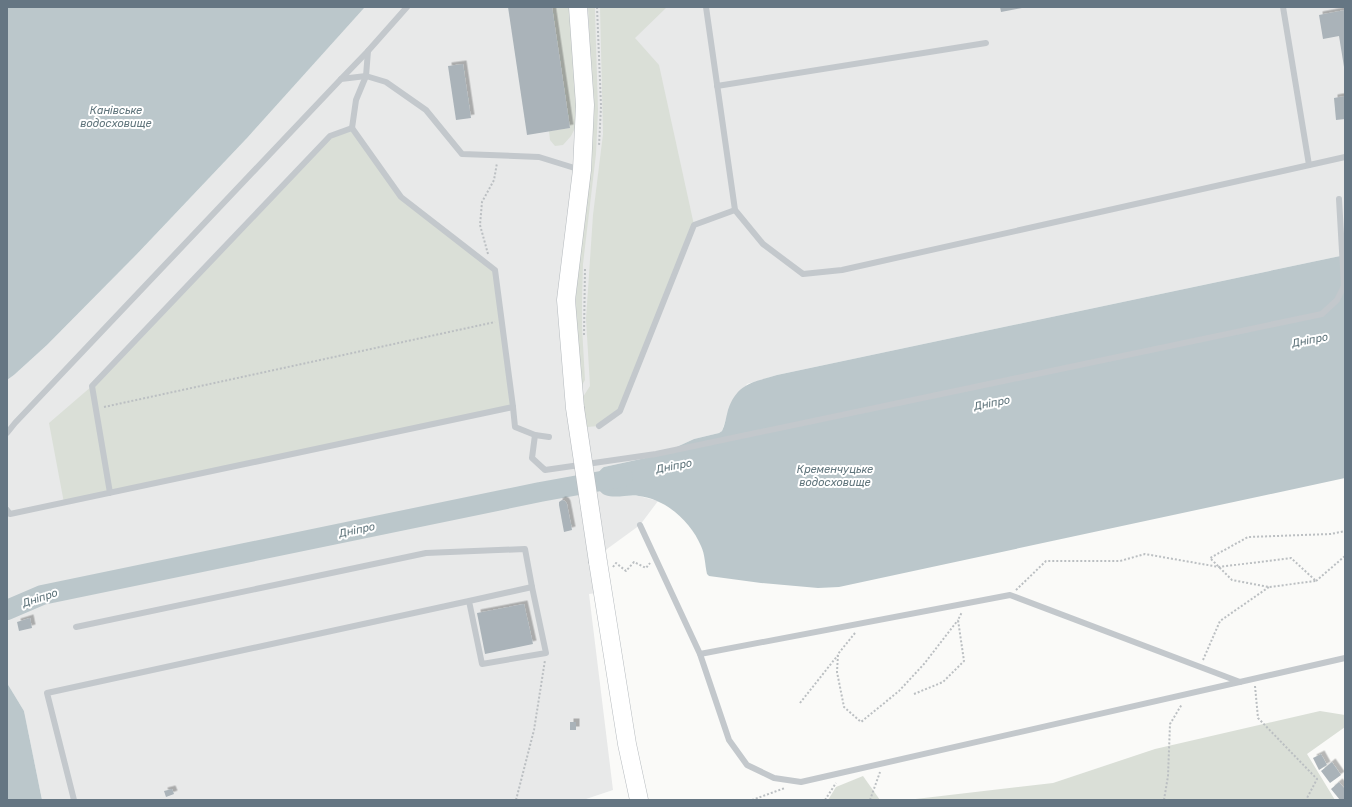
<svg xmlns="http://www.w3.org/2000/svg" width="1352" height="807" viewBox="0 0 1352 807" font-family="Rubik,sans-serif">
<defs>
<filter id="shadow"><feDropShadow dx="3.5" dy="-3.5" stdDeviation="0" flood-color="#0004"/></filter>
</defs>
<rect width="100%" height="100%" fill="#fafaf8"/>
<polygon fill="#e8e9e9" points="365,7 1345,7 1345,255 777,375 747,384 726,419 722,431 719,433 694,439 659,455 604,467 611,496 639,496 658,501 640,525 607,549 598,562 603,592 589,594 613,790 583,800 42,800 24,711 7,683 7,380 14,375 47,345 137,254 248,137"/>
<g fill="#dadfd7">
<polygon points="552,7 570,7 577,124 571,136 563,145 555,146 550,140 549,131 570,128"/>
<polygon points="588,7 595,7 595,12 598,110 596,154 583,264 582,301 582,327 585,380 582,385 576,343 576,297 577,261 591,68"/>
<polygon points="600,7 667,7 635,38 659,65 694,225 620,411 599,426 587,427 583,397 590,386 586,319 593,215 603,134"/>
<polygon points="352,128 401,197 495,270 513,407 64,503 49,423 92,386 330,136"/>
<polygon points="1320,711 1345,715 1345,727 1307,754 1335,800 907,800 1053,783 1155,749"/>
<polygon points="863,776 880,800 828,800 836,787"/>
</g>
<g fill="#bbc7cb">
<polygon points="7,7 365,7 248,137 137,254 47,345 14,375 7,380"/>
<path d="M1345 255V478L839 587 818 588 761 583 709 576 707 574C705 565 705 554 701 546 691 522 666 499 639 496 628 494 616 499 605 495 594 490 594 473 604 467L659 455 694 439 719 433 722 431C725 425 726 417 728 410 737 383 754 382 777 375Z"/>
<polygon points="7,683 24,711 42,800 7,800"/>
</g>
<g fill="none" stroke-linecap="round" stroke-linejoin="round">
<polyline stroke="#bbc7cb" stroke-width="20" points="7,610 42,595 540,492 623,477"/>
</g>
<g fill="#aab3b9" filter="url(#shadow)">
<polygon points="508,7 552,7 570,128 527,135"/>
<polygon points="1000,7 1022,7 1022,8 1001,12"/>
<polygon points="1345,10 1345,67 1344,67 1339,36 1323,39 1319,15"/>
<polygon points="463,64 471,118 456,120 448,66"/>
<polygon points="1345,96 1345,119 1336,120 1334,98"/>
<polygon points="562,500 565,501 567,504 572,530 564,532 559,505 559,502"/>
<polygon points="524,604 533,644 485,654 477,613"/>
<polygon points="30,618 32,628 19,631 17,622"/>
<rect x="570" y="722" width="6" height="8"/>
<polygon points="1321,754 1327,765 1319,770 1313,758"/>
<polygon points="1332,762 1341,775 1330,783 1321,771"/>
<polygon points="1339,782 1345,789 1345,800 1340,800 1331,789"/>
<polygon points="172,789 174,794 166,797 164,791"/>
</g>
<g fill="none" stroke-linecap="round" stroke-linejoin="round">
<defs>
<g id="primary">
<polyline points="575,408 566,300 582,170 585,105 578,7"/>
<polyline points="598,562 627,744 639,800"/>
</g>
</defs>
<use href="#primary" stroke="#b5babe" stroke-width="19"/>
<g stroke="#bbbfc2" stroke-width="2" stroke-dasharray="2 2" stroke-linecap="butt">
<polyline points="597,7 601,106 599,146"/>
<polyline points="488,254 480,225 482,202 494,180 497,163"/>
<polyline points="584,335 585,269"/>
<polyline points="104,407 495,322"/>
<polyline points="613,567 616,563 626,571 634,562 646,568 650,563"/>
<polyline points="1316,581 1345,556"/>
<polyline points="1016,590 1046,561 1120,561 1145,554 1219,567 1291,558 1316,581 1269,587 1232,580 1210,558 1248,537 1331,534 1345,531"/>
<polyline points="855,633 838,654 837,672 844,707 861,722 899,691 924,664 958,620"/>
<polyline points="1203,660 1220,621 1269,587"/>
<polyline points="1255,686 1258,718 1317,779 1306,800"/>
<polyline points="914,694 943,682 964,661 958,620 962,612"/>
<polyline points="800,703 838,655"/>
<polyline points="516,800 534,730 545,660"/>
<polyline points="752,800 785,788"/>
<polyline points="825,800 836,783"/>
<polyline points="870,800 880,772"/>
<polyline points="1164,800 1168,776 1170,724 1182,704"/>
</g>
<g stroke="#c3c8cc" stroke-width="6">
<polyline points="706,7 735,210 763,244 803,274 842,270 1345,157"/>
<polyline points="1283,7 1309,165"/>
<polyline points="341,79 368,51"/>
<polyline points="717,86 986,43"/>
<polyline points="352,128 356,100 366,76 368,51 407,7"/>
<polyline points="513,407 515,427 535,435 549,437"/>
<polyline points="599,426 620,411 694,225 735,210"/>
<polyline points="7,433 15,423 341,79 366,76 386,82 426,110 462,154 539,157 581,170"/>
<polyline points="535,435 532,458 545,470 656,454 1322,314 1337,300 1344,286 1339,199"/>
<polyline points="7,510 10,514 513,407 495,270 401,197 352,128 330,136 92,386 110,493"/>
<polyline points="640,525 700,654 729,740 747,765 774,778 801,782 1345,658"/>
<polyline points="76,627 426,553 525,549 532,587"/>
<polyline points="700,654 1010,595 1240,682"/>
<polyline points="74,800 47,693 469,601 532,587 546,653 482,664 469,601"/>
</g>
<use href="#primary" stroke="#fff" stroke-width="18"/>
<defs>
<polyline id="primary-bridge" points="575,408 598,562"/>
</defs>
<use href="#primary-bridge" stroke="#b5babe" stroke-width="19" stroke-linecap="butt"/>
<use href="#primary-bridge" stroke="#fff" stroke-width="18"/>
</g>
<g text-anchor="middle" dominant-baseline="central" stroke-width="4" stroke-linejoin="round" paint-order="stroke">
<g font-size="11" font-style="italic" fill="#60757c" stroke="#fff">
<text x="116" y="110">Канівське<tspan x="116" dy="13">водосховище</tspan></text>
<text transform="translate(1310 340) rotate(-11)">Дніпро</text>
<text transform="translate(992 403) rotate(-11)">Дніпро</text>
<text transform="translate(674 466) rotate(-11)">Дніпро</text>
<text x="835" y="469">Кременчуцьке<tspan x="835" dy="13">водосховище</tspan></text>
<text transform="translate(357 530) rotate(-12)">Дніпро</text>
<text transform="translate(40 598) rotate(-18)">Дніпро</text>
</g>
</g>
<rect width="1352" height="807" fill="none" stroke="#657683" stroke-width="16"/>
</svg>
